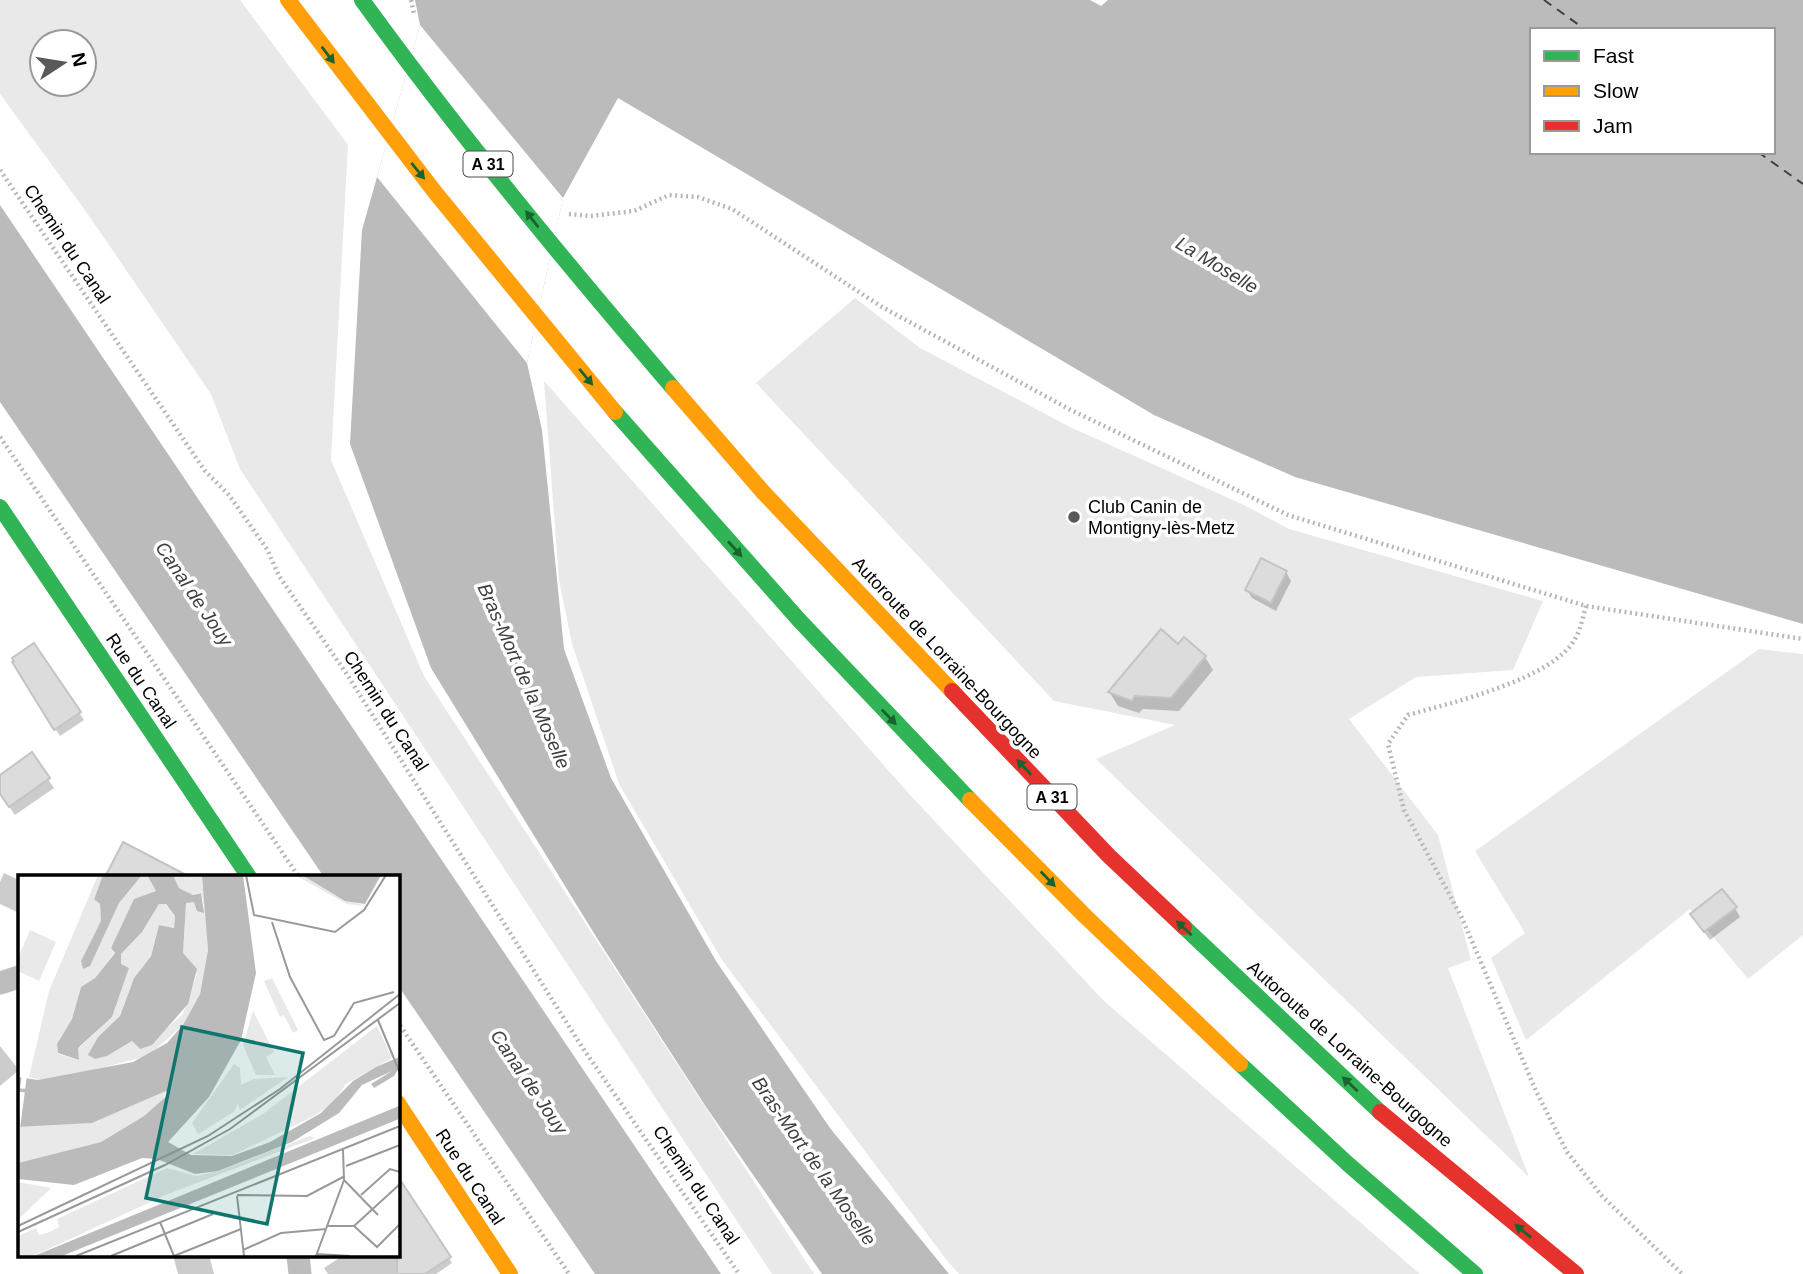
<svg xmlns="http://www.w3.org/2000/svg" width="1803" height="1274" viewBox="0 0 1803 1274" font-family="Arial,sans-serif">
<rect width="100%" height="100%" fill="#fff"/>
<g fill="#e9e9e9" fill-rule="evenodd">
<path d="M0 0H240L348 145 331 460 424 676 814 1274H772L240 469 211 394 87 213 0 94ZM42 42H84V84H42Z"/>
<polygon points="855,298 920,348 1072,428 1244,505 1289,529 1543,601 1513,670 1416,677 1349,719 1438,835 1471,960 1448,968 1529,1177 1096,759 1175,725 1054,701 756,383"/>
<polygon points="544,381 911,796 1104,1001 1420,1274 959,1274 945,1258 722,960 619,784 572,644 559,580"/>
<polygon points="1759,649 1803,654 1803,935 1748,979 1690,909 1526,1040 1491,958 1525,933 1475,851"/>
</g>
<g fill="#bbb" fill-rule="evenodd">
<path d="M415 0H1090L1101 6 1108 0H1803V624L1295 477 1154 415 618 98 563 198 527 363 542 430 564 649 611 778 716 961 830 1128 949 1274H822L706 1107 600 943 431 668 350 444 362 230 420 25ZM1532 30H1773V152H1532Z"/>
<polygon points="0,205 721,1274 595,1274 397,984 397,877 324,877 0,402"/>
</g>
<polygon fill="#fff" points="420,25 563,198 527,363 377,177"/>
<g fill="#0003">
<polygon points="1286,572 1291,581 1276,611 1252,598 1247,590"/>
<polygon points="34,646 84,720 60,736 18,670"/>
<polygon points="1178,646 1205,657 1213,670 1179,711 1143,709 1139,713 1118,706 1110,693"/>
<polygon points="31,755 54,788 15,815 0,793 0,777"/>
<polygon points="4,873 19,880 19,913 0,904 0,882"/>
<polygon points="1735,908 1740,917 1710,940 1697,923"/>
<polygon points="0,1046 19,1070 0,1086"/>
<polygon points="397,1178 452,1263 436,1274 328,1274 324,1268 344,1255 397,1255"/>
<polygon points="173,1255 209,1255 214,1274 178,1274"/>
</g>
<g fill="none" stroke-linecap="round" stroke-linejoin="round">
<g stroke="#3f3f3f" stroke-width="2" stroke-dasharray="9 7" stroke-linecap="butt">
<polyline points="1544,0 1586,30"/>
<polyline points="1758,152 1803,184"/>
</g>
</g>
<g fill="#dcdcdc" stroke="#c4c4c4" stroke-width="2">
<polygon points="1261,558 1287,571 1271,603 1245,590"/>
<polygon points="1161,629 1178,644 1184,637 1206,656 1171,698 1135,696 1132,701 1108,692"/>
<polygon points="34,643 81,712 54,730 12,662 14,661 12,658"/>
<polygon points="32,752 50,778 9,807 0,794 0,775"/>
<polygon points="123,842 190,877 105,877"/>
<polygon points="1722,889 1737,907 1704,932 1690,914"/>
<polygon points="397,1175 451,1257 425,1274 397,1274"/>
</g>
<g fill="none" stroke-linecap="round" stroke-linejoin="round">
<g stroke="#b8b8b8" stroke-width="4.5" stroke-dasharray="2 3.5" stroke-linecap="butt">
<polyline points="411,0 414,14"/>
<polyline points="0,170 205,471 229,495 267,549 279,576 346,673 582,1047 739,1274"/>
<polyline points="569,214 590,216 634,211 669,195 698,197 732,209 882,307 1069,409 1288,515 1586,606 1803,639"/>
<polyline points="0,437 299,877"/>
<path d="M1586 606C1583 616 1581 628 1576 637 1556 679 1450 703 1408 715L1388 744 1404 810 1462 918 1536 1091 1567 1152 1602 1196 1682 1274"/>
<polyline points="397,1021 569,1274"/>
</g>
<g stroke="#bdbdbd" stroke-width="23">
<polyline points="0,983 19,977"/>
<polyline points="298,1255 300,1274"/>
</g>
<g stroke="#30b455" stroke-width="16">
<path d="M362 0C459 134 565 262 673 388"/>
<polyline points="615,412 799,620 970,800"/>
<polyline points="0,507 249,877"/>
<polyline points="1184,927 1380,1112"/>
<polyline points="1240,1064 1348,1164 1475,1274"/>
</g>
<g stroke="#ff9f0a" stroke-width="16">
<polyline points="288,0 434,191 615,412"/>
<polyline points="673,388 763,492 952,691"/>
<polyline points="970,800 1085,916 1240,1064"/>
<polyline points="397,1102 510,1274"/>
</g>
<g stroke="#e5322d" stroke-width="16">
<polyline points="952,691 1109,856 1184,927"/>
<polyline points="1380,1112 1576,1274"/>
</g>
</g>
<defs><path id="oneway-solid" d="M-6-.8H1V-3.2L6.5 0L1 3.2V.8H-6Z" transform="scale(1.75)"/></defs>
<g fill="#1a632f">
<use href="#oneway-solid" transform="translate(328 55) rotate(53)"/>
<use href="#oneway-solid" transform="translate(418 171) rotate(51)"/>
<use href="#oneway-solid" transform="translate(532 219) rotate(-128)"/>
<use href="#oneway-solid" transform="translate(586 377) rotate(50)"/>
<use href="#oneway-solid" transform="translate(735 549) rotate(48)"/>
<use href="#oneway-solid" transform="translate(889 717) rotate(46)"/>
<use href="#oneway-solid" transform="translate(1024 767) rotate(-133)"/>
<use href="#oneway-solid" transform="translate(1048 879) rotate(46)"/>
<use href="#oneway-solid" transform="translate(1184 928) rotate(-137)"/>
<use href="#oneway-solid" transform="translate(1350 1084) rotate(-137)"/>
<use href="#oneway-solid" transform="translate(1523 1231) rotate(-141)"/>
</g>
<circle fill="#595959" stroke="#fff" stroke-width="2.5" cx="1074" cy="517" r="7"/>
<g text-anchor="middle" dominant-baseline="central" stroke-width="7" stroke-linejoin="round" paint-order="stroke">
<g fill="#fff" stroke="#4c4c4c" stroke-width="2">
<rect x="463.5" y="151.5" width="49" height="25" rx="5"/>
<rect x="1027.5" y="784.5" width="49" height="25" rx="5"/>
</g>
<g font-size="16" font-weight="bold" fill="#000">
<text x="488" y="164">A 31</text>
<text x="1052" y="797">A 31</text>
</g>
<g font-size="18" fill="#000" stroke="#fff">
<text transform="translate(67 244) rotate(56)">Chemin du Canal</text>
<text transform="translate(947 658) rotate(47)">Autoroute de Lorraine-Bourgogne</text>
<text transform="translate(141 681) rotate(56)">Rue du Canal</text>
<text transform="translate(386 711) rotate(57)">Chemin du Canal</text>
<text transform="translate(1350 1054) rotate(42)">Autoroute de Lorraine-Bourgogne</text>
<text transform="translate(470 1177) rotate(57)">Rue du Canal</text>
<text transform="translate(696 1185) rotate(56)">Chemin du Canal</text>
</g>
<g font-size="18" fill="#000" stroke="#fff" text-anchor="start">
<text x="1088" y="507">Club Canin de<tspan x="1088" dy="21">Montigny-lès-Metz</tspan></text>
</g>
<g font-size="19" font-style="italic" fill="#3f3f3f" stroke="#fff">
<text transform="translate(1217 265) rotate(31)">La Moselle</text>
<text transform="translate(194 594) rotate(56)">Canal de Jouy</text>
<text transform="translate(524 676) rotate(66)">Bras-Mort de la Moselle</text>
<text transform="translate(529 1082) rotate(56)">Canal de Jouy</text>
<text transform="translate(814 1161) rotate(55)">Bras-Mort de la Moselle</text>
</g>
</g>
<g transform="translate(18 875)">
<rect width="382" height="382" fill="#fff"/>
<path d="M80 0H85L76 23 82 29 83 46 63 86 65 94 72 91 100 28 124 0H129L138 16 116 25 93 73 96 78 77 103 63 112 54 144 39 169 40 179 60 185 57 171 62 172 94 142 111 93 102 89 103 79 124 57 141 29H147L157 41 156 53 141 50 133 80 116 103 102 141 80 162 71 180 77 184 89 181 114 166 122 174 128 172 165 139 179 99 165 78 168 27H177L182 38 186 32 183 17 175 20 161 13 155 0H184L186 7 190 75 182 119 165 150 130 181 59 199 23 205 11 202 31 116ZM277 0 286 1 324 24 349 31 329 29ZM12 55 38 67 21 106 0 96V83ZM254 103 280 155 275 158 266 140 262 142 246 106ZM235 136 256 177 248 182 257 200H238L225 170ZM359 151 374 183 328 209 315 228 296 241 215 280 175 279 245 239ZM216 189 222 193 223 210 236 204 270 202 222 235 220 228 216 237 180 259 174 248ZM148 216 145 226 126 241 83 267 0 288V252L74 248ZM292 261 297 263 150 319 15 381H0V361L18 353 21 360 32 357 41 352 39 344 149 293 178 301 201 296ZM0 307 33 313 0 345Z" fill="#e9e9e9"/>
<path d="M85 0H124L101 28 72 91 65 94 63 86 83 46 82 29 76 24ZM129 0H155L161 13 175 20 183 18 186 38 179 36 176 27 168 28 165 78 179 94 170 129 134 170 122 174 114 166 89 181 77 184 70 180 80 162 102 141 116 103 133 81 141 50 156 53 157 41 148 29H141L124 57 103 79V89L111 93 94 142 60 173 61 185 40 178 39 169 54 144 63 112 77 103 97 78 93 73 116 24 138 16ZM184 0H225L238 98 223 165 191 222 150 267 173 280 214 281 252 267 303 238 335 206 358 192 381 182V193L376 201 356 213 353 209 374 196 344 210 321 238 274 267 200 296 177 299 139 284 124 283 56 310 0 304V288L83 267 126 241 151 219 148 216 74 248 0 252V202L20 205 115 187 149 168 165 150 182 119 190 75ZM284 0H363L347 29 327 26ZM381 231V244L44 381H16Z" fill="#bbb"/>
<path d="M4 199 9 200 2 254 0 228Z" fill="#fff"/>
<path fill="none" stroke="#bbb" stroke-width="3.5" d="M0 215 35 218 100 210 153 183 190 149 209 41 205 0"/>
<path fill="none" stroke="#999" stroke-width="2" d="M228 0 236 40 317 57 346 35 368 0M254 47 272 102 306 165 316 161 336 128 376 117M360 145 382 198M328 291 382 270M326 305 360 340M219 320 289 321 327 301M343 320 372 294 382 297M219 321 226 381M142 347 156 381M0 351 190 261 262 214 382 119M309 351H336L359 372 382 349M336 351 382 309M0 357 147 290 212 254 382 128M225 375 263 358 308 354M299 379 332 381M58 381 382 251M93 381 195 339M156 381 223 354M298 381 326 305 325 275"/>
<path fill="#0f766e" fill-opacity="0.15" stroke="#0f766e" stroke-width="3.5" d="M164 152 285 178 249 349 128 323Z"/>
<rect width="382" height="382" fill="none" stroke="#000" stroke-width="3.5"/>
</g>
<rect x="1530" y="28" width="245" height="126" fill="#ffffff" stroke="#999999" stroke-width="2"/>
<rect x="1544" y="51" width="35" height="10" fill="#30b455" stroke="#999999" stroke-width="2"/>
<text x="1593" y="63" font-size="21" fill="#000000">Fast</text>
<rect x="1544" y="86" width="35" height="10" fill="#ff9f0a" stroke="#999999" stroke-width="2"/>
<text x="1593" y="98" font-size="21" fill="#000000">Slow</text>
<rect x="1544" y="121" width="35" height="10" fill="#e5322d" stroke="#999999" stroke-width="2"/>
<text x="1593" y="133" font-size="21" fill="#000000">Jam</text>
<g transform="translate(63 63) rotate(78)"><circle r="33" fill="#ffffff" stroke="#999999" stroke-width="2"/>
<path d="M0-5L12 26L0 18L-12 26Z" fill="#595959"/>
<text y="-10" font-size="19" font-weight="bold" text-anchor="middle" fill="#000000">N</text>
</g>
</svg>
